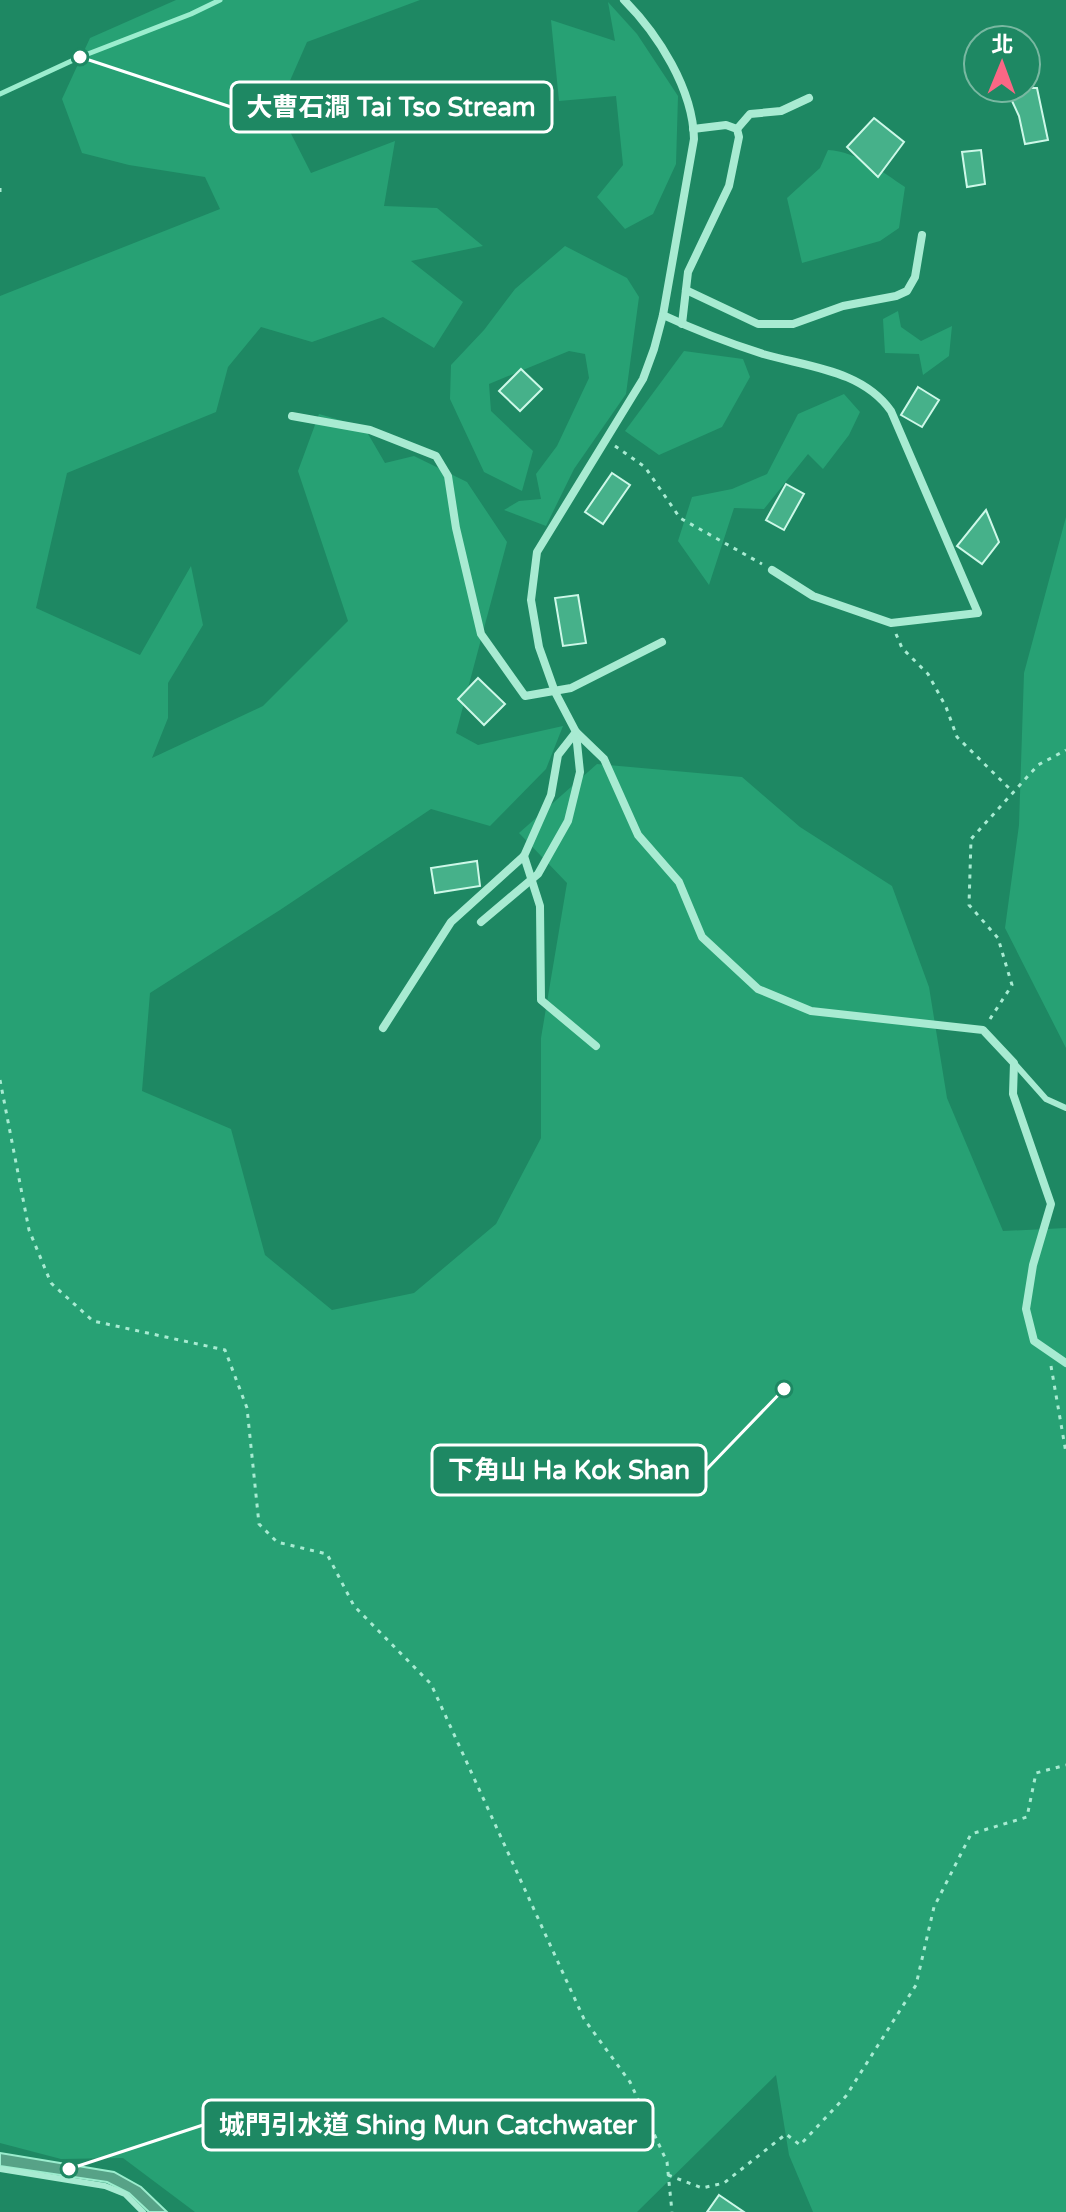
<svg xmlns="http://www.w3.org/2000/svg" width="1066" height="2212" viewBox="0 0 1066 2212" font-family="'Varela Round','Noto Sans TC',sans-serif">
<rect width="100%" height="100%" fill="#1e8863"/>
<g fill="#27a174">
<polygon points="176,0 420,0 307,42 278,108 311,173 395,141 384,206 437,208 483,246 411,261 463,302 434,348 383,317 312,342 261,327 228,367 216,412 67,473 36,608 140,655 191,566 203,625 168,683 168,718 152,758 263,706 348,621 298,471 319,414 364,427 385,463 414,456 467,482 507,542 456,733 478,745 563,726 546,769 490,826 431,809 280,910 150,993 142,1091 231,1129 265,1255 332,1310 414,1293 496,1224 541,1138 541,1038 567,883 519,833 597,764 742,777 800,827 892,886 929,987 947,1098 1003,1231 1066,1228 1066,2212 813,2212 789,2155 776,2075 637,2212 195,2212 123,2158 61,2159 0,2143 0,296 220,209 205,177 129,165 82,153 62,99 90,38"/>
<polygon points="608,2 637,34 678,96 676,164 653,214 625,229 597,197 623,165 616,96 559,101 551,20 615,41"/>
<path d="M828 150C858 152 881 171 905 187L899 228 880 241 802 263 787 198 820 168Z"/>
<polygon points="565,246 627,278 639,297 626,394 574,469 546,526 504,510 519,501 541,499 536,474 557,446 589,378 585,354 569,351 489,384 491,411 533,451 522,491 484,472 450,399 451,365 484,330 515,289"/>
<polygon points="898,311 901,327 921,341 952,326 949,356 923,375 919,354 885,353 883,319"/>
<polygon points="684,351 743,359 750,377 722,427 659,455 625,431"/>
<polygon points="844,394 860,412 849,435 823,469 808,454 764,509 734,508 709,585 678,541 692,497 732,489 767,474 798,414"/>
<polygon points="1066,517 1066,1048 1005,928 1019,825 1024,673"/>
</g>
<polygon fill="#57a287" stroke="#9bedce" stroke-width="2" points="0,2153 114,2172 141,2187 167,2212 149,2212 129,2193 107,2182 0,2166"/>
<g fill="none" stroke-linecap="round" stroke-linejoin="round">
<polyline stroke="#9bedce" stroke-width="5" points="0,94 80,57 191,14 220,0"/>
</g>
<g fill="#46b18a" stroke="#cdf8e8" stroke-width="2">
<polygon points="1006,88 1037,88 1048,140 1025,144 1019,116"/>
<polygon points="874,118 904,142 878,177 847,147"/>
<polygon points="981,150 985,184 967,187 962,152"/>
<polygon points="521,369 542,389 520,411 499,391"/>
<polygon points="918,387 939,400 922,427 901,415"/>
<polygon points="612,473 630,485 603,524 585,512"/>
<polygon points="786,484 804,494 784,530 766,520"/>
<polygon points="986,510 999,542 982,564 957,546"/>
<polygon points="578,595 586,643 563,646 555,598"/>
<polygon points="478,678 505,704 484,725 458,699"/>
<polygon points="477,861 480,886 435,893 431,868"/>
<polygon points="719,2195 744,2212 707,2212"/>
</g>
<g fill="none" stroke-linecap="round" stroke-linejoin="round">
<g stroke="#a8ebd2" stroke-width="3" stroke-dasharray="4 6" stroke-linecap="butt">
<polyline points="0,188 0,193"/>
<polyline points="615,446 645,467 680,518 762,564"/>
<polyline points="896,634 902,648 928,674 946,707 957,737 1013,792"/>
<polyline points="990,1019 1012,985 998,938 969,905 971,839 1038,765 1066,750"/>
<polyline points="0,1080 29,1230 51,1283 93,1321 225,1350 247,1408 259,1524 277,1542 327,1554 354,1606 431,1684 584,2019 630,2082 667,2162 672,2212"/>
<polyline points="1051,1366 1066,1453"/>
<polyline points="668,2175 702,2188 724,2183 786,2134 800,2145 846,2096 916,1985 934,1907 971,1834 1027,1817 1036,1773 1066,1765"/>
</g>
<g stroke="#a8ebd2" stroke-width="6">
<polyline points="1014,1063 1046,1099 1066,1108"/>
<polyline points="0,2169 105,2186 125,2194 143,2212"/>
</g>
<g stroke="#a8ebd2" stroke-width="8">
<path d="M624 0C658 34 693 89 694 139L663 315 654 349 643 379 537 552 531 600 539 647 555 692 576 732 604 759 638 835 679 882 702 937 758 989 811 1011 983 1030 1014 1063 1013 1094 1051 1204 1033 1265 1026 1309 1034 1341 1066 1363"/>
<polyline points="737,129 750,114 781,111 809,98"/>
<polyline points="686,290 758,324 793,324 843,306 896,296 907,291 915,277 922,235"/>
<path d="M663 315C695 330 729 343 763 354 808 367 862 370 891 411L978 613 891 623 813 596 772 570"/>
<polyline points="682,324 688,272 729,186 739,137 737,129 726,125 693,129"/>
<polyline points="292,416 370,430 436,456 448,476 456,528 481,634 525,696 571,688 662,642"/>
<polyline points="524,856 540,906 541,1000 596,1046"/>
<polyline points="481,922 538,874 568,821 580,772 576,733"/>
<polyline points="383,1028 451,922 524,856 551,795 558,755 576,732"/>
</g>
</g>
<path fill="none" stroke="#fff" stroke-width="3" d="M80 57L231 107M784 1389L706 1470M69 2169L203 2125"/>
<g fill="#fff" stroke="#1e8863" stroke-width="3">
<circle cx="80" cy="57" r="8"/>
<circle cx="784" cy="1389" r="8"/>
<circle cx="69" cy="2169" r="8"/>
</g>
<g fill="#1e8863" stroke="#fff" stroke-width="3">
<rect x="231" y="82" width="321" height="50" rx="8"/>
<rect x="432" y="1445" width="274" height="50" rx="8"/>
<rect x="203" y="2100" width="450" height="50" rx="8"/>
</g>
<g font-size="26" text-anchor="middle" font-weight="bold" fill="#fff">
<text x="391" y="116">大曹石澗 Tai Tso Stream</text>
<text x="569" y="1479">下角山 Ha Kok Shan</text>
<text x="428" y="2134">城門引水道 Shing Mun Catchwater</text>
</g>
<g transform="translate(1002 64) rotate(1)"><circle r="38" fill="#1e8863" stroke="#78b8a1" stroke-width="2"/>
<path d="M0-6L14 30L0 20L-14 30Z" fill="#fa6785"/>
<text y="-12" font-size="22" font-weight="bold" text-anchor="middle" fill="#ffffff">北</text>
</g>
</svg>
